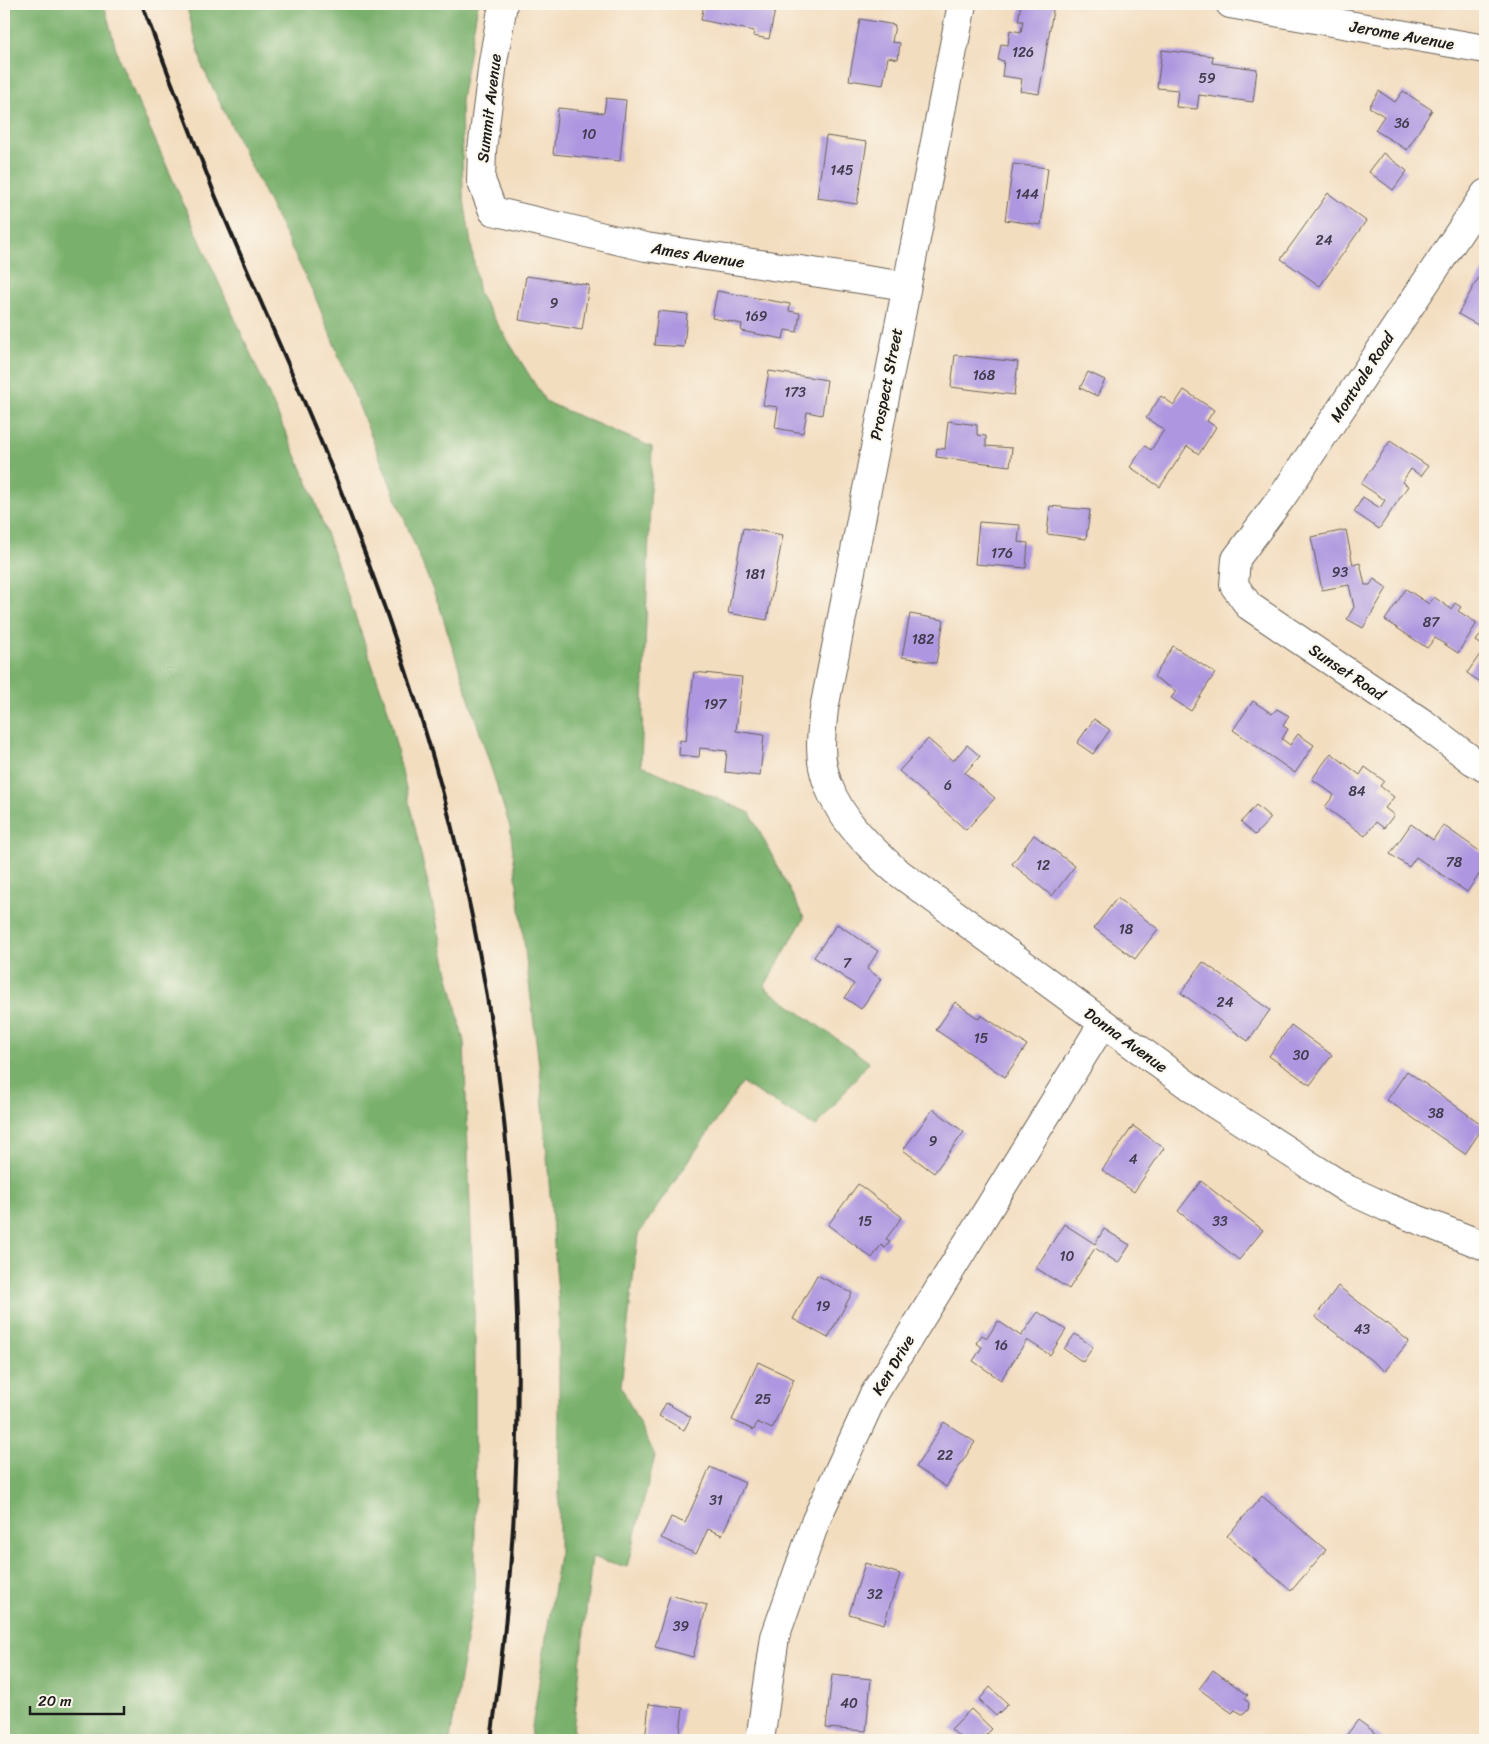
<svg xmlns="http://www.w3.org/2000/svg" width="1489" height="1744" viewBox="0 0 1489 1744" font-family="Sriracha,sans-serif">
<rect width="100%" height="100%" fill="#fbf7ec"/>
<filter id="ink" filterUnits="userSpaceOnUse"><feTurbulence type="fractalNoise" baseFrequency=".02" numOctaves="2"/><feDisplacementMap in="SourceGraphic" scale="10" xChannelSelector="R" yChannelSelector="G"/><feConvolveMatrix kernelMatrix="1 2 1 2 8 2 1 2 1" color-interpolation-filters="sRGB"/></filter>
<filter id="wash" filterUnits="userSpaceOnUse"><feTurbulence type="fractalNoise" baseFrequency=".0096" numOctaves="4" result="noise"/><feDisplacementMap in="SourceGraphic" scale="20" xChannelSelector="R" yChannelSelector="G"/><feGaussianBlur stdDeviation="1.12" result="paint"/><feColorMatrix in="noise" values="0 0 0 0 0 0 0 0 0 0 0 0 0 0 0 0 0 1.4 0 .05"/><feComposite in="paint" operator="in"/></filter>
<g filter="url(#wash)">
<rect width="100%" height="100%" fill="#f3ddbf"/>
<g fill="#79b06c" stroke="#4a6644">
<polygon points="4,4 104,4 118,57 310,487 388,710 464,1042 475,1338 475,1586 450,1740 4,1740"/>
<polygon points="186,4 478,4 461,100 463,193 479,294 546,402 652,447 641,765 750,813 804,918 764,987 869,1062 816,1127 742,1083 638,1235 621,1386 655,1456 627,1567 592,1557 572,1740 530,1740 559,1555 559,1307 541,1081 510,827 440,608 314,294 203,68"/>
</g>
<g id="blocks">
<g fill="#ae97e0">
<polygon points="704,4 776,5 769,39 753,36 754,31 701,20"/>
<polygon points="1021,4 1054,4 1039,94 1020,91 1022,79 1002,76 1004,61 998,60 1001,44 1008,45 1010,30 1021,32 1023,21 1018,21"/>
<polygon points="860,19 895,25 892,42 900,43 898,59 888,57 883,85 849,80"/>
<polygon points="1162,50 1213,56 1212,63 1257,69 1253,102 1199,95 1197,109 1176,107 1178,90 1157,88"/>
<polygon points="1379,91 1395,102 1403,91 1432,110 1407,150 1375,130 1384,116 1369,107"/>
<polygon points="606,98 626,100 620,161 553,154 558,108 604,113"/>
<polygon points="826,136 867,142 857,204 817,198"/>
<polygon points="1383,153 1407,171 1393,190 1369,172"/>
<polygon points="1013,164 1048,168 1041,225 1005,220"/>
<polygon points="1328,193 1366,221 1320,286 1281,259"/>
<polygon points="1483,270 1485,271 1485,329 1458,314"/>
<polygon points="526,276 589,285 582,330 519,320"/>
<polygon points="717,291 790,304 789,311 800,313 797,332 785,330 783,339 741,331 742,324 712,318"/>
<polygon points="658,311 687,314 684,347 654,345"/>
<polygon points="955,355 1018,362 1014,395 951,387"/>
<polygon points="769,371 827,380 822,415 807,412 803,433 775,428 778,407 763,405"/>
<polygon points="1088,372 1105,380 1097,396 1080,388"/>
<polygon points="1184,390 1214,410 1207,421 1216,427 1199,454 1187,446 1160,487 1130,467 1145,446 1151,450 1164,430 1146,418 1161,396 1174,405"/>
<polygon points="948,421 977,425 977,435 986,436 986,446 1012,448 1010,466 936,457 937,448 945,449"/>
<polygon points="1390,441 1428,466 1421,476 1411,469 1402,482 1408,486 1379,529 1354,512 1363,497 1380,508 1385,500 1361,484"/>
<polygon points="1050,506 1090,510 1086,539 1047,534"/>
<polygon points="979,522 1020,525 1018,542 1028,543 1026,568 975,564"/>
<polygon points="743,528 783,535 767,620 728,613"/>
<polygon points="1346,530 1353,565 1360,563 1365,585 1370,585 1374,579 1387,588 1363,628 1347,619 1354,607 1349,585 1322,590 1311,537"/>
<polygon points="1406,589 1429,604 1434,597 1451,609 1455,603 1461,607 1458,611 1477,623 1458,653 1435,638 1427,648 1385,620"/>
<polygon points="910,614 944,620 936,663 902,657"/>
<polygon points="1485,628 1485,685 1467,673 1485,647 1476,641"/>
<polygon points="1173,646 1215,673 1191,711 1171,698 1176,691 1154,677"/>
<polygon points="694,672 742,677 736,731 764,735 760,776 725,772 727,751 700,748 699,757 679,755 680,740 686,741"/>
<polygon points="1253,701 1272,714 1277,709 1289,716 1283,726 1288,729 1282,739 1290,745 1298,734 1314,745 1295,773 1233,730"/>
<polygon points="1094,719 1110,730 1093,754 1077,743"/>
<polygon points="928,739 953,761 967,745 980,756 965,773 995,798 966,830 899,771"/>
<polygon points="1331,753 1360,775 1365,767 1384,781 1380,786 1394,797 1385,808 1394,815 1384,828 1376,822 1365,836 1325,807 1334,795 1312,779"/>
<polygon points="1256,805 1271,818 1255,835 1241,822"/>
<polygon points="1411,824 1433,840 1443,825 1485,855 1485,866 1467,892 1416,857 1409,867 1390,854"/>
<polygon points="1034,835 1075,866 1052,896 1012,864"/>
<polygon points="1117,898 1158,929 1135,959 1094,928"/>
<polygon points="837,924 878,951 867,969 881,979 861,1009 845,998 854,984 814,957"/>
<polygon points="1203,962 1270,1010 1248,1041 1181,993"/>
<polygon points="955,1002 979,1019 981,1015 1027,1045 1005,1077 936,1030"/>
<polygon points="1291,1025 1332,1055 1310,1085 1269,1056"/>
<polygon points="1407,1071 1484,1126 1465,1154 1387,1100"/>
<polygon points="933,1109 964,1132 934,1173 903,1150"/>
<polygon points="1133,1126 1164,1148 1134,1192 1102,1170"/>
<polygon points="1201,1181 1263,1230 1239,1260 1178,1211"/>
<polygon points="858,1184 902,1217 886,1239 890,1241 885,1248 881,1245 872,1258 828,1225"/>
<polygon points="1064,1224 1095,1244 1104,1229 1130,1245 1118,1263 1095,1248 1069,1289 1036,1268"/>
<polygon points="817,1275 852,1293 828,1338 793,1319"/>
<polygon points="1338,1286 1409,1341 1385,1371 1315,1317"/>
<polygon points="1038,1312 1066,1330 1050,1355 1027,1340 1001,1380 973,1361 982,1347 976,1343 982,1335 987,1338 998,1321 1021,1336"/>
<polygon points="1075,1334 1093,1347 1083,1362 1064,1349"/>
<polygon points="758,1362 794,1379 772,1429 757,1422 754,1430 732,1420"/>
<polygon points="666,1403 691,1417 684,1430 659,1416"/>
<polygon points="944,1422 975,1442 946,1487 916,1467"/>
<polygon points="710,1467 745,1483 722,1535 708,1529 696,1554 661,1538 671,1517 685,1523"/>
<polygon points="1262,1496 1326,1550 1291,1591 1227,1536"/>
<polygon points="865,1563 900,1574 884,1624 849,1614"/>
<polygon points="670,1595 707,1605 693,1657 655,1647"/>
<polygon points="1213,1670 1248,1695 1245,1699 1249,1703 1248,1710 1242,1714 1235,1710 1232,1713 1199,1689"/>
<polygon points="832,1675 871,1679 866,1731 826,1728"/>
<polygon points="990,1687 1008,1704 996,1716 979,1700"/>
<polygon points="649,1704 683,1708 679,1740 645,1740"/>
<polygon points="971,1709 992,1729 981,1740 963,1740 951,1729"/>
<polygon points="1358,1720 1385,1740 1343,1740"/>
</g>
</g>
</g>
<g filter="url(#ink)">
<use href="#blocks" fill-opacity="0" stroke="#676055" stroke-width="1"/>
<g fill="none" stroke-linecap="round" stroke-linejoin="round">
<defs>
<g id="minor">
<polyline points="503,4 493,62 482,150 481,180 493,211 646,247 906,286"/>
<path d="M962 4 824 709C822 728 819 748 823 767 832 811 863 841 895 870L1204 1097 1314 1168 1347 1189 1386 1207 1485 1246"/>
<polyline points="1230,4 1485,49"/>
<polyline points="1485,194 1282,497 1236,559 1234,585 1249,606 1423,723 1473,761 1485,768"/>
<polyline points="760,1740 775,1637 816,1520 873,1396 1103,1023"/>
</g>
</defs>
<use href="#minor" stroke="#676055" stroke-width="30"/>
<use href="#minor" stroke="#fff" stroke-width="28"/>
<path stroke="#1c1c1c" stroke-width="4" d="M142 4C165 66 189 128 213 190 251 282 293 372 330 464 363 545 393 628 419 711 523 1043 541 1397 491 1740"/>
</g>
</g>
<g text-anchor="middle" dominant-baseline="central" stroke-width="4" stroke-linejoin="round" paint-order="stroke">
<g font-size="14" fill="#403b4d">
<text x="1023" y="52">126</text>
<text x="1207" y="78">59</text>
<text x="1402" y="123">36</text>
<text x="589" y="134">10</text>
<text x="842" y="170">145</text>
<text x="1027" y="194">144</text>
<text x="1324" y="240">24</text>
<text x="554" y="303">9</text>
<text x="756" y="316">169</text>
<text x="984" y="375">168</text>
<text x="795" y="392">173</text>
<text x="1002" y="553">176</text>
<text x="1340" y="572">93</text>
<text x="755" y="574">181</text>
<text x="1431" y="622">87</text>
<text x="923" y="639">182</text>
<text x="715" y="704">197</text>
<text x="948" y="785">6</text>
<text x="1357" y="791">84</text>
<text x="1454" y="862">78</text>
<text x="1043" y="865">12</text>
<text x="1126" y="929">18</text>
<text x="847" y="963">7</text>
<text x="1225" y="1002">24</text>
<text x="981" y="1038">15</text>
<text x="1301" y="1055">30</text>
<text x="1436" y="1113">38</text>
<text x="933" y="1141">9</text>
<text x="1133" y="1159">4</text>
<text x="865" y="1221">15</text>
<text x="1220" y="1221">33</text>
<text x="1067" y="1256">10</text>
<text x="823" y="1306">19</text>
<text x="1362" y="1329">43</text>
<text x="1001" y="1345">16</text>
<text x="763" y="1399">25</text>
<text x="945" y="1455">22</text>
<text x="716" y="1500">31</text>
<text x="875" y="1594">32</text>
<text x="681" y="1626">39</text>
<text x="849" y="1703">40</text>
</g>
<g font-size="16" fill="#1c1c1c" stroke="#fbf7ec">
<text transform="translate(1402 35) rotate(10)">Jerome Avenue</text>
<text transform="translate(489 108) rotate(-83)">Summit Avenue</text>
<text transform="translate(698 255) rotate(9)">Ames Avenue</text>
<text transform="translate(1362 377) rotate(-57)">Montvale Road</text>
<text transform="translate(886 384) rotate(-79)">Prospect Street</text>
<text transform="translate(1347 672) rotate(34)">Sunset Road</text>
<text transform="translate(1126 1040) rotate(36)">Donna Avenue</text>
<text transform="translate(893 1365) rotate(-59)">Ken Drive</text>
</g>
</g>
<rect width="1489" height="1744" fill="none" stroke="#fbf7ec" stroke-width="20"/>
<path d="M30 1706v8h94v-8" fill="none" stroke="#1c1c1c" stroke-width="2.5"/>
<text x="38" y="1706" font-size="15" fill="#1c1c1c" stroke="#fbf7ec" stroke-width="4" paint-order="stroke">20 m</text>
</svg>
